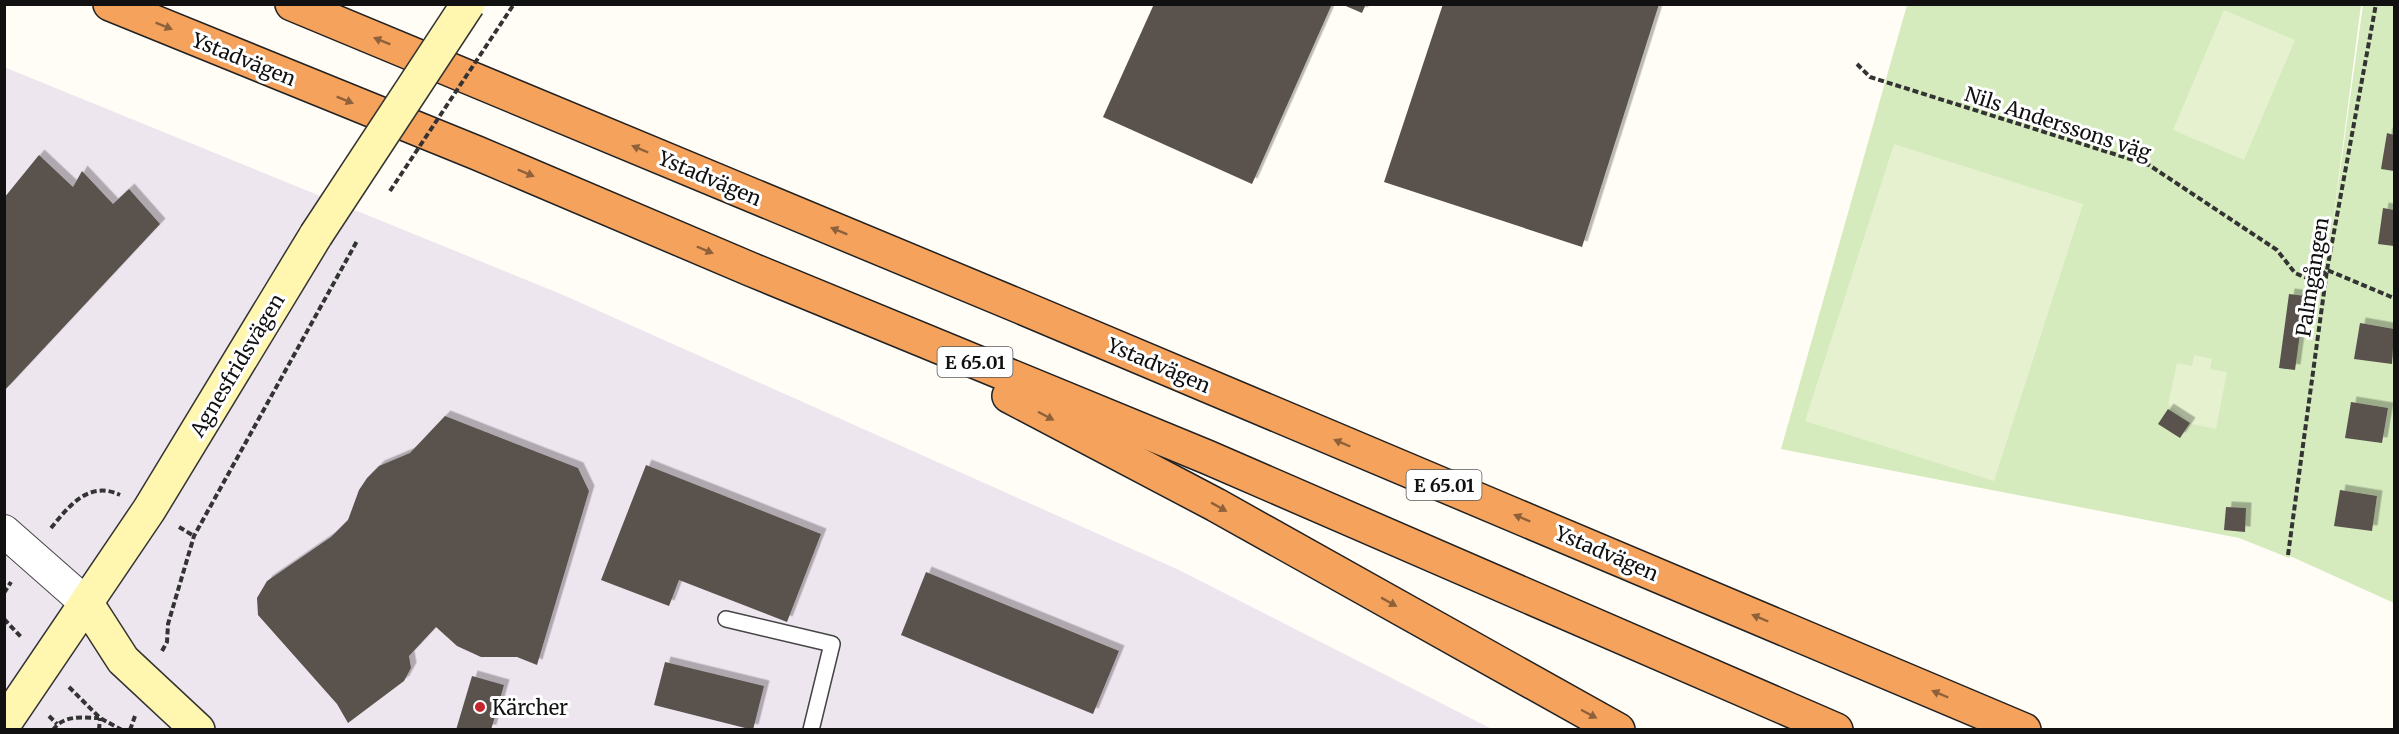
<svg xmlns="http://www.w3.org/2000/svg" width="2399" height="734" viewBox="0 0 2399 734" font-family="Merriweather,serif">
<defs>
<filter id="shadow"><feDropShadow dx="5.5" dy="-5.5" stdDeviation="0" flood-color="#0004"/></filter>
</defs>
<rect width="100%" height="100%" fill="#fffdf5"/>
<polygon fill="#eee6ef" points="4,67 561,294 1179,570 1492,729 5,729"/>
<polygon fill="#d5ebbd" points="1907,5 2361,5 2329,252 2363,5 2394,5 2394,603 2290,556 2289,558 2239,538 1781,449"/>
<g fill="#e6f2cf">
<polygon points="2224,10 2295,40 2244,160 2173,130"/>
<polygon points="1894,144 2083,204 1994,481 1805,421"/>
<polygon points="2194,355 2212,359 2210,369 2227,372 2216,429 2192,424 2168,404 2177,363 2192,366"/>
</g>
<g fill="#5a524d" filter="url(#shadow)">
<polygon points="1154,4 1332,4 1252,184 1103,117"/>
<polygon points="1341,4 1366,4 1362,13"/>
<polygon points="1443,4 1659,4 1582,247 1384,182"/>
<polygon points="2387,133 2394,135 2394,171 2381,169"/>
<polygon points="39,155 73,187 82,171 113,204 129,189 160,224 4,391 4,198"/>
<polygon points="2383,208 2394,210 2394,246 2378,244"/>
<polygon points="2289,294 2305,296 2295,370 2279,368"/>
<polygon points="2360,323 2394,329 2392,364 2354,359"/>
<polygon points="2351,402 2388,408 2382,443 2345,438"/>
<polygon points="2168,409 2190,423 2180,438 2158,424"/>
<polygon points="445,416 578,468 589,491 537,665 517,657 481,657 457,646 436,627 409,656 411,668 404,681 348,723 337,704 258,615 257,598 267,581 331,537 348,520 359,490 367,478 379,466 410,453"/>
<polygon points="646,465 821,534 787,622 679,580 669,606 601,580"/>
<polygon points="2340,490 2377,496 2372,531 2334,526"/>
<polygon points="2226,507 2246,508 2245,532 2224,530"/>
<polygon points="926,572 1119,651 1093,714 901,635"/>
<polygon points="665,662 764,686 753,730 654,705"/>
<polygon points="472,676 504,685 491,730 456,730"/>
</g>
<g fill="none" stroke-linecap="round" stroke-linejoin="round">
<defs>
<polyline id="lane" points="726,619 832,644 811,730"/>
<polyline id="street" points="4,531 87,604"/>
<g id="secondary">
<polyline points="87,604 123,660 198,730"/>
<polyline points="4,724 149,510 316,235"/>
</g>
<g id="highway">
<polyline points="110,4 477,153 750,269 1207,457 1836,730"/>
<polyline points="292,4 1021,307 2024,730"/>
<polyline points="1009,396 1216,505 1618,730"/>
</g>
</defs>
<use href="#lane" stroke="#444" stroke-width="18"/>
<use href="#street" stroke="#444" stroke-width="34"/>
<use href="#secondary" stroke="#333" stroke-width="36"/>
<use href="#highway" stroke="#222" stroke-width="36"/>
<g stroke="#333" stroke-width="4" stroke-dasharray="6 3" stroke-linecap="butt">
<polyline points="1857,64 1870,77 2149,165 2277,250 2295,273 2309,279 2321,276 2327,270 2394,298"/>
<polyline points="179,527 194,536"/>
<path d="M51 528C69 506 89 480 120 495"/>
<polyline points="2288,555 2327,270 2376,4"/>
<polyline points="4,593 11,582"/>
<polyline points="4,619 22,638"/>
<polyline points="162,651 167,642 168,624 194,536 357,241"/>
<polyline points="69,687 100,718 122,730"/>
<polyline points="49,716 57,724"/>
<path d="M53 730C64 714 83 718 99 718"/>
<polyline points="99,730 100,718"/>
<polyline points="130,730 135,716"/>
</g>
<use href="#lane" stroke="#fff" stroke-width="15"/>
<use href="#street" stroke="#fff" stroke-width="32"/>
<use href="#secondary" stroke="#fff6b0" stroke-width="33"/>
<use href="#highway" stroke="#f5a25d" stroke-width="33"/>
<defs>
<polyline id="secondary-bridge" points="316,235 468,4"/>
</defs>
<use href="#secondary-bridge" stroke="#333" stroke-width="36" stroke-linecap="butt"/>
<polyline stroke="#333" stroke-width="4" stroke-dasharray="6 3" stroke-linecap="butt" points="390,191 514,4"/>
<use href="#secondary-bridge" stroke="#fff6b0" stroke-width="33"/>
</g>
<defs><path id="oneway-solid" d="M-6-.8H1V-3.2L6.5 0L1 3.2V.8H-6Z" transform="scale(1.5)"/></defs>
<g fill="#8e613b">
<use href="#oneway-solid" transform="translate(164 26) rotate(22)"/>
<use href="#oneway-solid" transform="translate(382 41) rotate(-158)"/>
<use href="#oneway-solid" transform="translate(345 100) rotate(22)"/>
<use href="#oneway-solid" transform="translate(640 149) rotate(-157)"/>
<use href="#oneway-solid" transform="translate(526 173) rotate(23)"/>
<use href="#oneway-solid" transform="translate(839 231) rotate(-158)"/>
<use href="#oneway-solid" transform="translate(705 250) rotate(23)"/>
<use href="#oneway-solid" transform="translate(1046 416) rotate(28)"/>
<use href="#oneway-solid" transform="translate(1342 443) rotate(-157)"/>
<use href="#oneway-solid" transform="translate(1219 507) rotate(29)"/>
<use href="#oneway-solid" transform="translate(1522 518) rotate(-157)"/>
<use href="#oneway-solid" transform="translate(1389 602) rotate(29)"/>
<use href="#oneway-solid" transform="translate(1760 618) rotate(-157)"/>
<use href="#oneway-solid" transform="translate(1940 694) rotate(-157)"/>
<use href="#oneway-solid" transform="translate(1589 714) rotate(28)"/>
</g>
<circle fill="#c4262e" stroke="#fff" stroke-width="2" cx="480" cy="707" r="6"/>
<g text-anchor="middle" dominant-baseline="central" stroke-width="6" stroke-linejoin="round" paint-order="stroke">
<g fill="#fff" stroke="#585858" stroke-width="1.5">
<rect x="937.5" y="347" width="75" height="30" rx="4.5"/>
<rect x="1406.5" y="470" width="75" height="30" rx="4.5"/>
</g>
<g font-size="18" font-weight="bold" fill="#111">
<text x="975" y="362">E 65.01</text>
<text x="1444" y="485">E 65.01</text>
</g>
<g font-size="20" fill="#111" stroke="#fff">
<text transform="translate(244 59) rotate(22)">Ystadvägen</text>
<text transform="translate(2058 123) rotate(18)">Nils Anderssons väg</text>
<text transform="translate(710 178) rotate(23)">Ystadvägen</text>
<text transform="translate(2312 277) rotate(-81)">Palmgången</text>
<text transform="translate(237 365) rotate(-59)">Agnesfridsvägen</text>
<text transform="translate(1159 365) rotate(23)">Ystadvägen</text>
<text transform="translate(1607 553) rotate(23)">Ystadvägen</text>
</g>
<g font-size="20" fill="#111" stroke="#fff" text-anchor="start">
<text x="492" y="707">Kärcher</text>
</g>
</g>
<rect width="2399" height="734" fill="none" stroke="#111111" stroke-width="12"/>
</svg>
